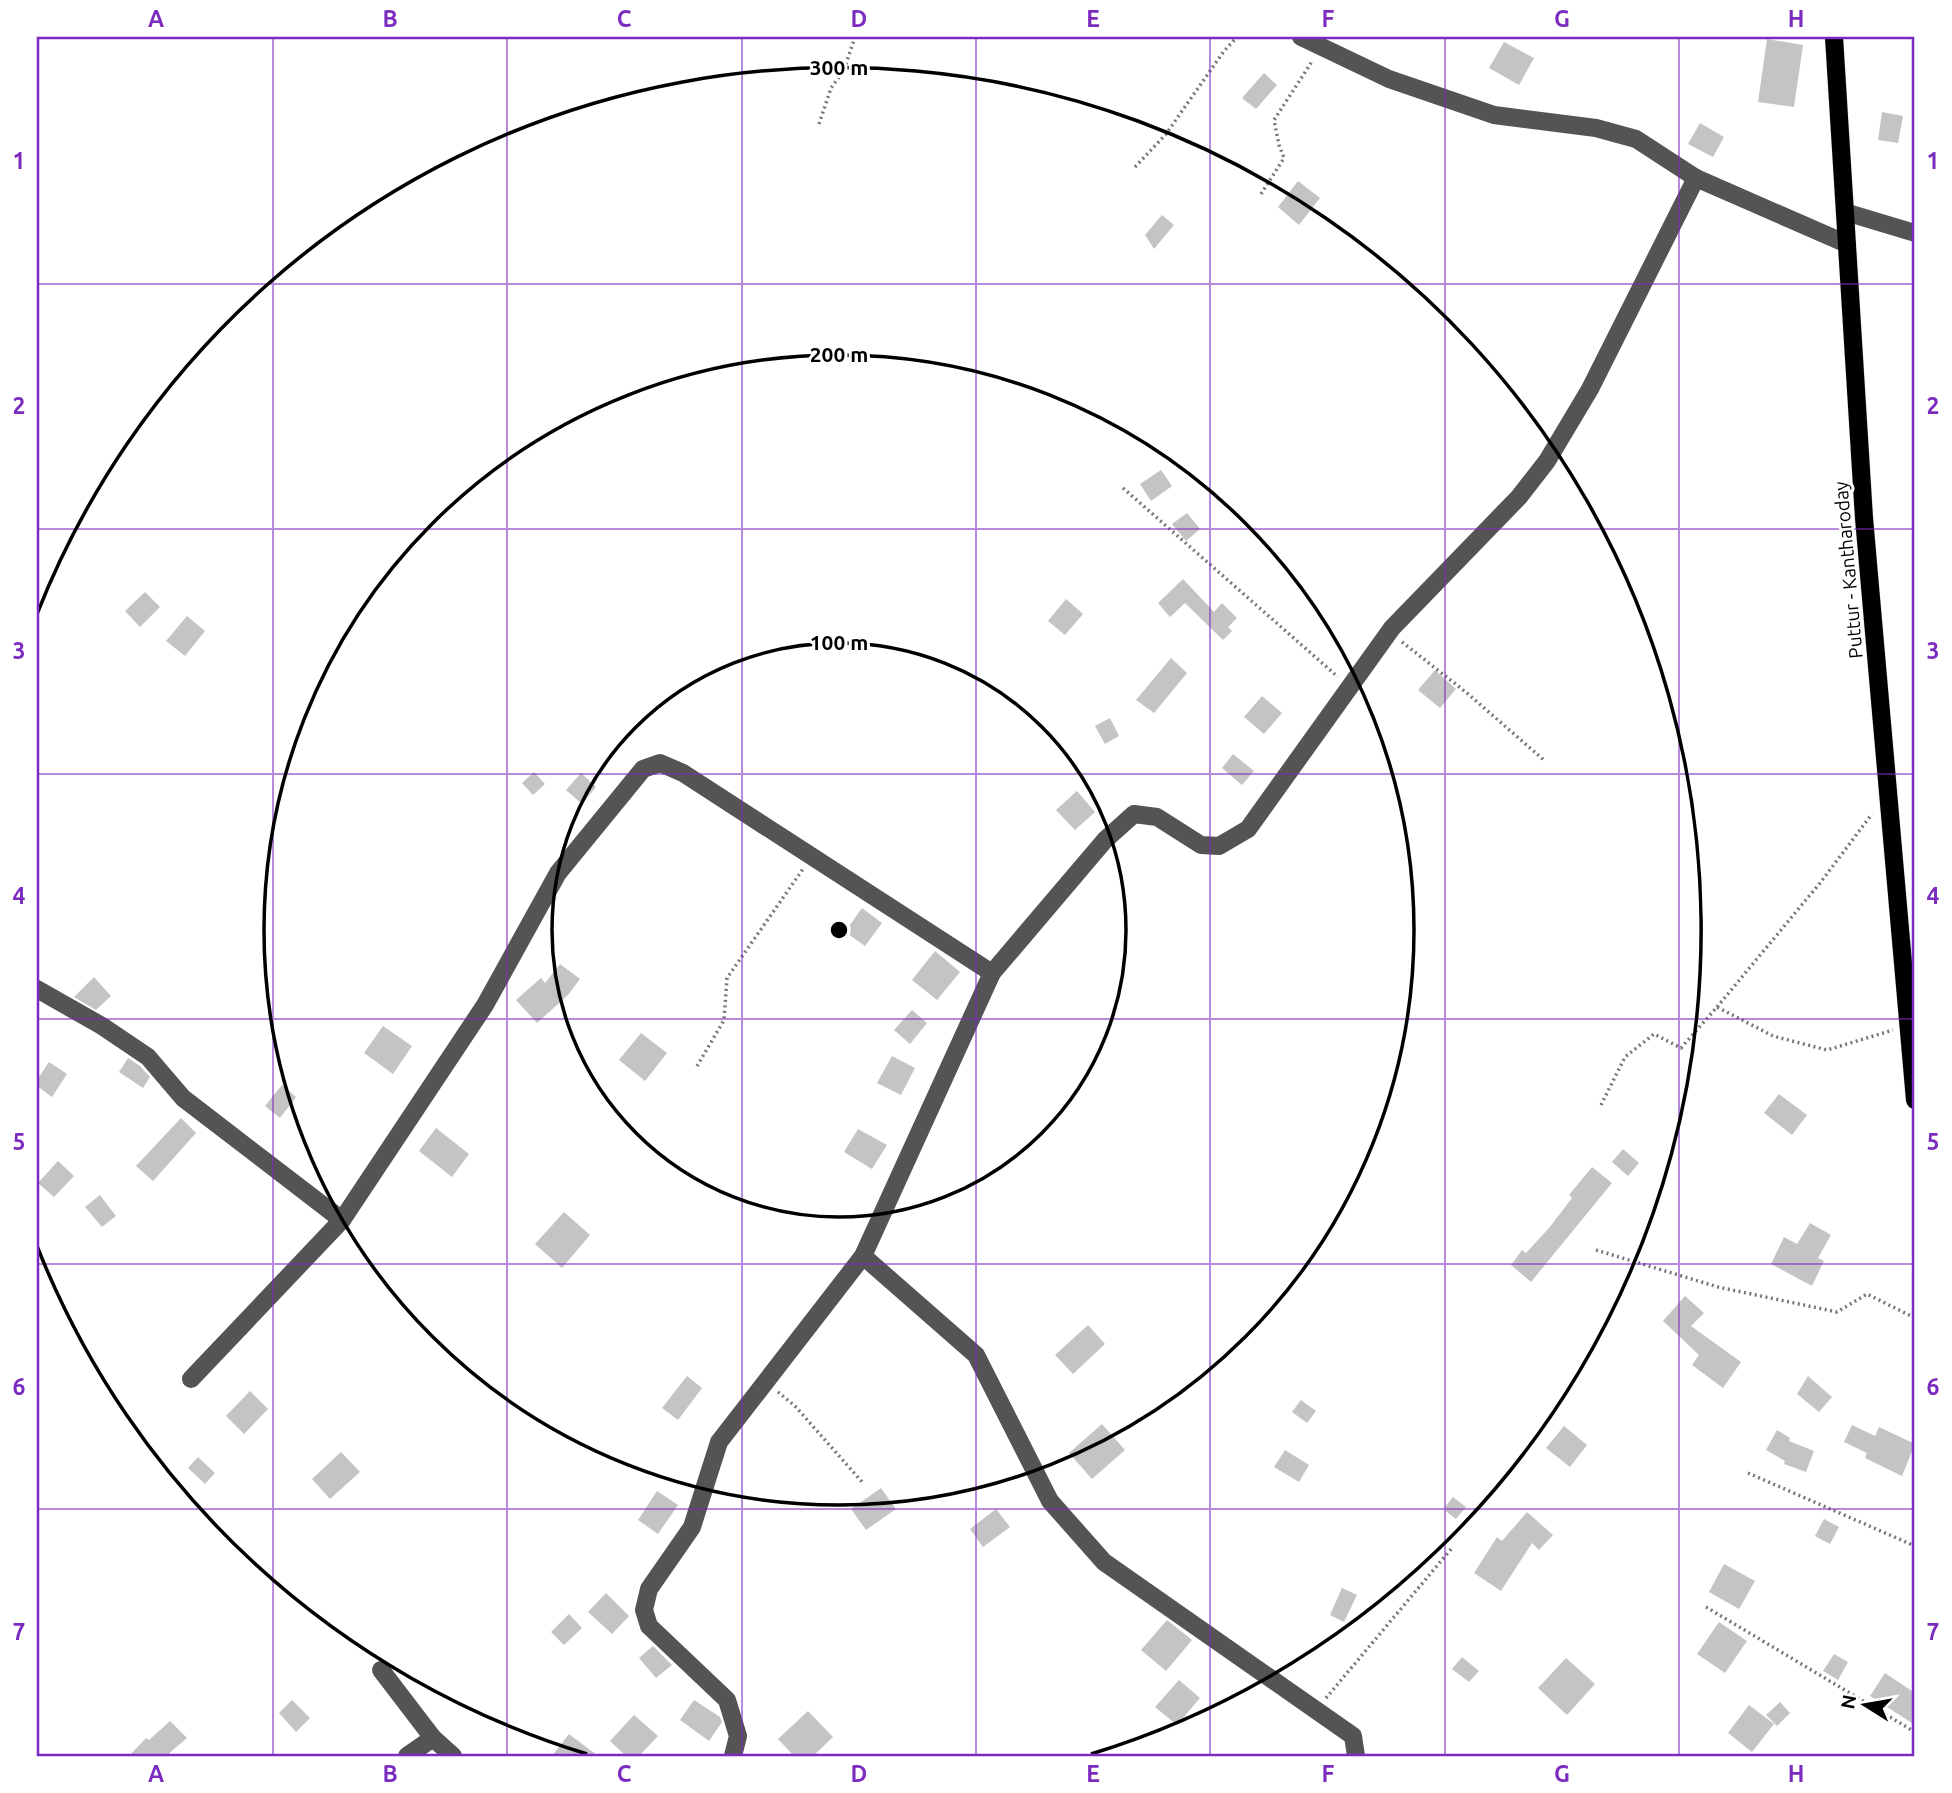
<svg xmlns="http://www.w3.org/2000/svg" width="1952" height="1793" viewBox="0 0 1952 1793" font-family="Ubuntu,sans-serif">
<rect width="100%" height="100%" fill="#fff"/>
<g fill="#c4c4c4">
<polygon points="1767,39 1803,45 1794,107 1758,102"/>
<polygon points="1504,42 1534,58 1519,85 1489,68"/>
<polygon points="1264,73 1277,85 1256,109 1242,98"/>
<polygon points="1882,112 1903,116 1898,143 1878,140"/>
<polygon points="1700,123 1724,137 1713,157 1688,144"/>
<polygon points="1298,181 1320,198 1299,225 1278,207"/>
<polygon points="1162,215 1174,225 1154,249 1145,235"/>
<polygon points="1161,470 1172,486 1151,501 1140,484"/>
<polygon points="1187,513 1200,529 1186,541 1172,524"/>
<polygon points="1183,579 1214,612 1222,603 1237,618 1228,627 1232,631 1223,640 1185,603 1170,617 1158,603"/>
<polygon points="145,592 160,607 140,627 125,611"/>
<polygon points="1066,599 1083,614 1065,635 1048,621"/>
<polygon points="187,616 205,631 185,656 166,641"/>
<polygon points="1171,658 1187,673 1154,713 1136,700"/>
<polygon points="1435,670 1456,689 1440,708 1418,690"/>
<polygon points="1262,696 1282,713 1264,734 1244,717"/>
<polygon points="1110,718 1119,736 1105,744 1095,726"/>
<polygon points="1233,754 1254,771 1242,785 1222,768"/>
<polygon points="534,772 545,784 533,795 522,783"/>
<polygon points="581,773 596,787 582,804 566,790"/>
<polygon points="1077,791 1095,812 1075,830 1056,810"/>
<polygon points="862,908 882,923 865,946 845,932"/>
<polygon points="935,951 960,972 937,1000 912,980"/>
<polygon points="560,964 580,979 568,995 537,1023 516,1000 541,978 545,983"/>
<polygon points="94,977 111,996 96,1010 74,997"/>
<polygon points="912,1010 927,1023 910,1044 894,1030"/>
<polygon points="383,1026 412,1046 393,1074 364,1053"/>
<polygon points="641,1033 667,1053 645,1081 619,1060"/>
<polygon points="892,1056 915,1068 901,1095 877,1083"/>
<polygon points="128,1058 140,1066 150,1077 143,1088 119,1072"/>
<polygon points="49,1062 67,1074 52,1097 37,1086 37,1080"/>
<polygon points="282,1085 296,1097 280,1118 265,1106"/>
<polygon points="1779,1094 1807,1115 1792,1135 1764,1113"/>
<polygon points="181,1118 196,1133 153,1181 136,1166"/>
<polygon points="436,1128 469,1154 452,1177 419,1151"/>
<polygon points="858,1129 887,1145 872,1169 844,1152"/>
<polygon points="1623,1149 1639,1163 1628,1176 1612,1162"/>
<polygon points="58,1161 74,1176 54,1197 38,1183"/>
<polygon points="1592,1167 1612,1183 1531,1282 1511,1265 1522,1250 1526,1253 1549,1228 1572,1198 1569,1195"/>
<polygon points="100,1195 116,1216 102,1227 85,1207"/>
<polygon points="564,1212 590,1235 562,1268 535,1244"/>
<polygon points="1810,1223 1831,1235 1818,1258 1824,1261 1812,1286 1771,1264 1784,1237 1797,1244"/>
<polygon points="1685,1296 1704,1313 1691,1326 1741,1362 1723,1388 1692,1365 1699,1355 1663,1321"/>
<polygon points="1088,1325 1105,1344 1073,1374 1055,1355"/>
<polygon points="687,1376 702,1388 678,1420 662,1408"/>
<polygon points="1808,1376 1832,1397 1819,1412 1797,1394"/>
<polygon points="250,1391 268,1409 244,1434 226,1416"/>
<polygon points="1301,1400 1316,1411 1307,1423 1292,1412"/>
<polygon points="1102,1424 1125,1450 1092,1479 1069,1453"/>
<polygon points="1852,1425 1875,1436 1879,1427 1915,1444 1902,1476 1865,1458 1867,1453 1844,1442"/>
<polygon points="1564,1426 1587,1445 1570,1467 1546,1448"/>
<polygon points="1777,1430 1790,1438 1789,1441 1814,1451 1806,1472 1784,1464 1785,1461 1766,1450"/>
<polygon points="1285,1450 1309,1465 1299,1482 1274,1467"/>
<polygon points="341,1452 360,1472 330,1499 312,1479"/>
<polygon points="198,1457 215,1473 205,1484 188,1468"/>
<polygon points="881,1488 896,1509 866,1530 851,1509"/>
<polygon points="657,1491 678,1505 658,1534 638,1520"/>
<polygon points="1453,1497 1466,1507 1456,1519 1443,1509"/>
<polygon points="996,1509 1010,1527 983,1547 970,1529"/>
<polygon points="1527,1512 1553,1535 1539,1550 1532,1543 1501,1591 1474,1573 1497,1537 1502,1541"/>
<polygon points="1824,1519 1839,1527 1830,1544 1815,1536"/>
<polygon points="1724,1564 1755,1581 1739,1609 1709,1592"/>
<polygon points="1342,1588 1357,1595 1344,1622 1330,1615"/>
<polygon points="606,1593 629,1616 612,1634 588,1612"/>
<polygon points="569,1614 582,1628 564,1645 551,1632"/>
<polygon points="1167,1620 1192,1640 1166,1671 1141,1650"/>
<polygon points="1719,1622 1747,1641 1725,1673 1697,1654"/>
<polygon points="653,1646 672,1665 656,1678 639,1658"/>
<polygon points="1834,1654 1848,1662 1838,1680 1823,1671"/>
<polygon points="1462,1657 1479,1671 1469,1682 1452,1669"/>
<polygon points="1566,1658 1595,1684 1567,1715 1538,1688"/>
<polygon points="1885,1673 1915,1693 1915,1725 1870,1696"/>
<polygon points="1179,1680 1200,1698 1177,1725 1155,1707"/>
<polygon points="292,1700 310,1718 296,1732 279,1713"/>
<polygon points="694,1700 720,1717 722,1722 709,1741 680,1720"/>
<polygon points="1780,1702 1790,1713 1777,1726 1766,1715"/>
<polygon points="1749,1705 1774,1724 1752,1752 1728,1733"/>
<polygon points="808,1711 833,1737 813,1756 794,1756 778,1739"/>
<polygon points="634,1715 658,1736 639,1756 626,1756 610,1741"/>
<polygon points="170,1721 187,1738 166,1756 129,1756 146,1738 149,1740"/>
<polygon points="569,1734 598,1756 552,1756"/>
</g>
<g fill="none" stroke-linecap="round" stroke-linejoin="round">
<defs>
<polyline id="major" points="1834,37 1864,518 1915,1100"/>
</defs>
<use href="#major" stroke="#dbdbdb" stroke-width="19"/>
<g stroke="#767676" stroke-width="3.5" stroke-dasharray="2 3.5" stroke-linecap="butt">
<polyline points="819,124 831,88 844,70 855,37"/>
<polyline points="1135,167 1166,134 1224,51 1237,37"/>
<polyline points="1261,194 1284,158 1279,145 1274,120 1313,60"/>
<polyline points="1123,488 1338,677"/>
<polyline points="1402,642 1467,693 1545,761"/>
<polyline points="1717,1007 1820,883 1872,814"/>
<polyline points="697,1066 724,1020 727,978 803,869"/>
<polyline points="1601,1105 1625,1057 1654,1034 1681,1048 1717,1007 1773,1036 1827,1050 1893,1030"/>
<polyline points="1596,1250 1718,1287 1837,1312 1867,1294 1915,1318"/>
<polyline points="778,1392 795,1406 863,1483"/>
<polyline points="1748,1473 1915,1546"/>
<polyline points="1706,1607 1915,1732"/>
<polyline points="1326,1698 1452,1548"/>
</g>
<g stroke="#545454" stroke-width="18">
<polyline points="1301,37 1389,79 1494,115 1596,128 1636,139 1696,178 1847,244"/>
<polyline points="1845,212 1915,233"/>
<polyline points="37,989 102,1026 148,1057 183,1098 342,1220"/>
<polyline points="863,1256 976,1355 1050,1501 1104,1562 1353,1736 1356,1756"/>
<polyline points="191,1379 342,1220 485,1005 558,873 643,769 660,763 683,773 992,973"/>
<polyline points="381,1670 433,1738 453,1756"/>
<polyline points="407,1756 433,1738"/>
<polyline points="733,1756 738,1736 727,1700 649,1626 644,1610 649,1589 692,1527 719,1442 863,1256 992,973 1105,840 1134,814 1157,817 1201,845 1219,846 1248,829 1392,628 1519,497 1547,461 1590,389 1696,178"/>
</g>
<use href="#major" stroke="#000" stroke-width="18"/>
</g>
<path fill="none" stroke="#7b2cbf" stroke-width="2" stroke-opacity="0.55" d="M273 37V1756M507 37V1756M742 37V1756M976 37V1756M1210 37V1756M1445 37V1756M1679 37V1756M37 284H1915M37 529H1915M37 774H1915M37 1019H1915M37 1264H1915M37 1509H1915"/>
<g fill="none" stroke="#000" stroke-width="3.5">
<circle cx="839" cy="930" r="287"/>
<circle cx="839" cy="930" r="575"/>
<path d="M587 1754A862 862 0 0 1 37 1246M37 614A862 862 0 1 1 1091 1754"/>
</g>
<g text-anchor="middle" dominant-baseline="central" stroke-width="6" stroke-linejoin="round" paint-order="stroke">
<g font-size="19" fill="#000" stroke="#fff">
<text transform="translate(1848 570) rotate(-95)">Puttur - Kantharoday</text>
</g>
</g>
<circle cx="839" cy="930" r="10" fill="#000" stroke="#fff" stroke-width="3.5"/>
<g font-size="21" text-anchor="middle" font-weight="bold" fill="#000" stroke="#fff" stroke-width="6" stroke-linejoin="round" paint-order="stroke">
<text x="839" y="75">300 m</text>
<text x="839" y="362">200 m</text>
<text x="839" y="650">100 m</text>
</g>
<rect width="1952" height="1793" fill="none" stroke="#ffffff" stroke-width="77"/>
<g transform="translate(1865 1705) rotate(281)" stroke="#ffffff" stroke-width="5" paint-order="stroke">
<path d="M0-5L12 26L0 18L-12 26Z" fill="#000000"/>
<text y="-10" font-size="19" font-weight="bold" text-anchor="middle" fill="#000000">N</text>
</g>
<rect x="38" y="38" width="1875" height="1717" fill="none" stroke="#7b2cbf" stroke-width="2.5"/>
<g font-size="23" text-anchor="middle" font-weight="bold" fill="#7b2cbf">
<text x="156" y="27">A</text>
<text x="390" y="27">B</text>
<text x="624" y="27">C</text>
<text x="859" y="27">D</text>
<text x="1093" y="27">E</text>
<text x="1328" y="27">F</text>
<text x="1562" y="27">G</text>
<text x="1796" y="27">H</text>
<text x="19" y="169">1</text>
<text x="1933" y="169">1</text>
<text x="19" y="414">2</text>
<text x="1933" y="414">2</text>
<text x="19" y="659">3</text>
<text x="1933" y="659">3</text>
<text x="19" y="904">4</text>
<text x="1933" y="904">4</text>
<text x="19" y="1150">5</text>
<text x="1933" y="1150">5</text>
<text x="19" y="1395">6</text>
<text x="1933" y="1395">6</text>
<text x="19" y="1640">7</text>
<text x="1933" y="1640">7</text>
<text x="156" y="1782">A</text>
<text x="390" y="1782">B</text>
<text x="624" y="1782">C</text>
<text x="859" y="1782">D</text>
<text x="1093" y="1782">E</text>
<text x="1328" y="1782">F</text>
<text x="1562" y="1782">G</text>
<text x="1796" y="1782">H</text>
</g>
</svg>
